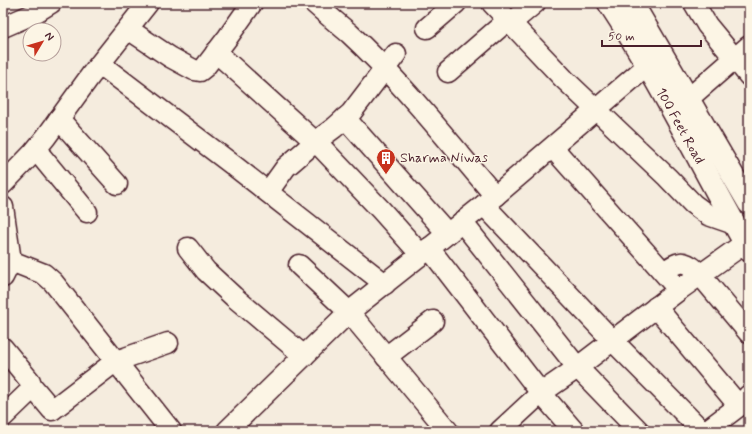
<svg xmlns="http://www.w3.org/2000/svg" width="752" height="434" viewBox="0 0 752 434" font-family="Mynerve,sans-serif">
<rect width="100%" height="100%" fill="#f5ecde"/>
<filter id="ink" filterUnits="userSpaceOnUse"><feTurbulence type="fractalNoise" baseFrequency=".025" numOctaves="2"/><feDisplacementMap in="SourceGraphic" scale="8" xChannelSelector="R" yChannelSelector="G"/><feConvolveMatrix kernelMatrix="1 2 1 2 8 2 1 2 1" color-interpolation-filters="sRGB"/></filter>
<g filter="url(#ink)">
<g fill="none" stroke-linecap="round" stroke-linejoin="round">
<defs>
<g id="minor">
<path d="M314 3C325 13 337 23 349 33 402 82 448 141 495 196"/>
<polyline points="492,3 564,79 667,177 693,204 708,215 734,224"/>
<polyline points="694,3 707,25 749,76"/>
<polyline points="511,23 535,3"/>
<polyline points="3,27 33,14 51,3"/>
<polyline points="427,28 456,3"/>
<polyline points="128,29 170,57 194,70 200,71 205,67 228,37 252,3"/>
<polyline points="216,52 322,148 381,210 421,255"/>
<polyline points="100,64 233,165 385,284"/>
<polyline points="448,72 508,20"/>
<polyline points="688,99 749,46"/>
<polyline points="345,118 447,233"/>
<polyline points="59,119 117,184"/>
<polyline points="553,148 679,290 745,243"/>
<polyline points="36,150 87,212"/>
<polyline points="3,184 33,153 46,137 91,75 148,3"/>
<polyline points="268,192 286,167 315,142 334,128 351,113 396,54"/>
<polyline points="484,205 612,340 702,431"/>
<polyline points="3,207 11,261 3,277"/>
<polyline points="462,222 577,367 639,431"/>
<polyline points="188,248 206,271 234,297 304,356"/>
<polyline points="429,248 541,393 574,431"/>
<polyline points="11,261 44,274 53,282 171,431"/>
<polyline points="299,265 349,312 448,431"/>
<path d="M664 272C678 261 683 259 697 271L749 333"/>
<polyline points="656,307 739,406"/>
<polyline points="3,348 30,381 31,385 29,392 3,417"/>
<polyline points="386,357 433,321"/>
<polyline points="31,385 52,410 116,361 168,343"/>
<polyline points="227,431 349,312 495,196 647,66"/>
<polyline points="500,431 541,393 570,373 679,290"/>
<polyline points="706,431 739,406 749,395"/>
</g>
<g id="major">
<path d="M609 3C661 82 702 168 749 250"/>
<polyline points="632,3 749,203"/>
</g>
</defs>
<use href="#minor" stroke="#4a1f2b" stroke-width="23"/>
<use href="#major" stroke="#4a1f2b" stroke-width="25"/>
<use href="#minor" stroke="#fcf5e5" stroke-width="20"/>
<use href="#major" stroke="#fcf5e5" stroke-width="22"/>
</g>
</g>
<defs>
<symbol id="building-pin" viewBox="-11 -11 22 30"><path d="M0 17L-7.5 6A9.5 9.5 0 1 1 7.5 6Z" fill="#c8321e" stroke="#fcf5e5"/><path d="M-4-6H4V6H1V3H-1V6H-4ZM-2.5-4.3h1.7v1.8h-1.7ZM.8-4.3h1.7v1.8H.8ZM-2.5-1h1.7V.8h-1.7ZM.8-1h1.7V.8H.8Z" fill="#fff"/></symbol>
</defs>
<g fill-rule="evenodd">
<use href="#building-pin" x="375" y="147" width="22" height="30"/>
</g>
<g text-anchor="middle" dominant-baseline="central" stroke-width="3" stroke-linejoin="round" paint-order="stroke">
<g font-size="14" fill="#4a1f2b" stroke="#fcf5e5">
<text transform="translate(680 126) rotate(61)">100 Feet Road</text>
</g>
<g font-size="14" fill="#4a1f2b" stroke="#fcf5e5" text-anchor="start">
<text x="400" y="158">Sharma Niwas</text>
</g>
</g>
<rect width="752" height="434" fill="none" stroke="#fcf5e5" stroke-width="16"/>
<rect x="8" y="8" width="736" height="418" fill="none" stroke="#4a1f2b" stroke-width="1.5" filter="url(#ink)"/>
<g transform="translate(42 42) rotate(52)"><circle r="19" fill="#fcf5e5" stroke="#b59f9b"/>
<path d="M0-3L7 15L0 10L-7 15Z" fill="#c8321e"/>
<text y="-6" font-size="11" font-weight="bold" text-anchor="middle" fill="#4a1f2b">N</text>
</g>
<path d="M602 40v6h99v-6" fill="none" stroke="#4a1f2b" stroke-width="2"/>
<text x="608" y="40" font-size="12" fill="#4a1f2b" stroke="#fcf5e5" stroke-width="3" paint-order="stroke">50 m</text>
</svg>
